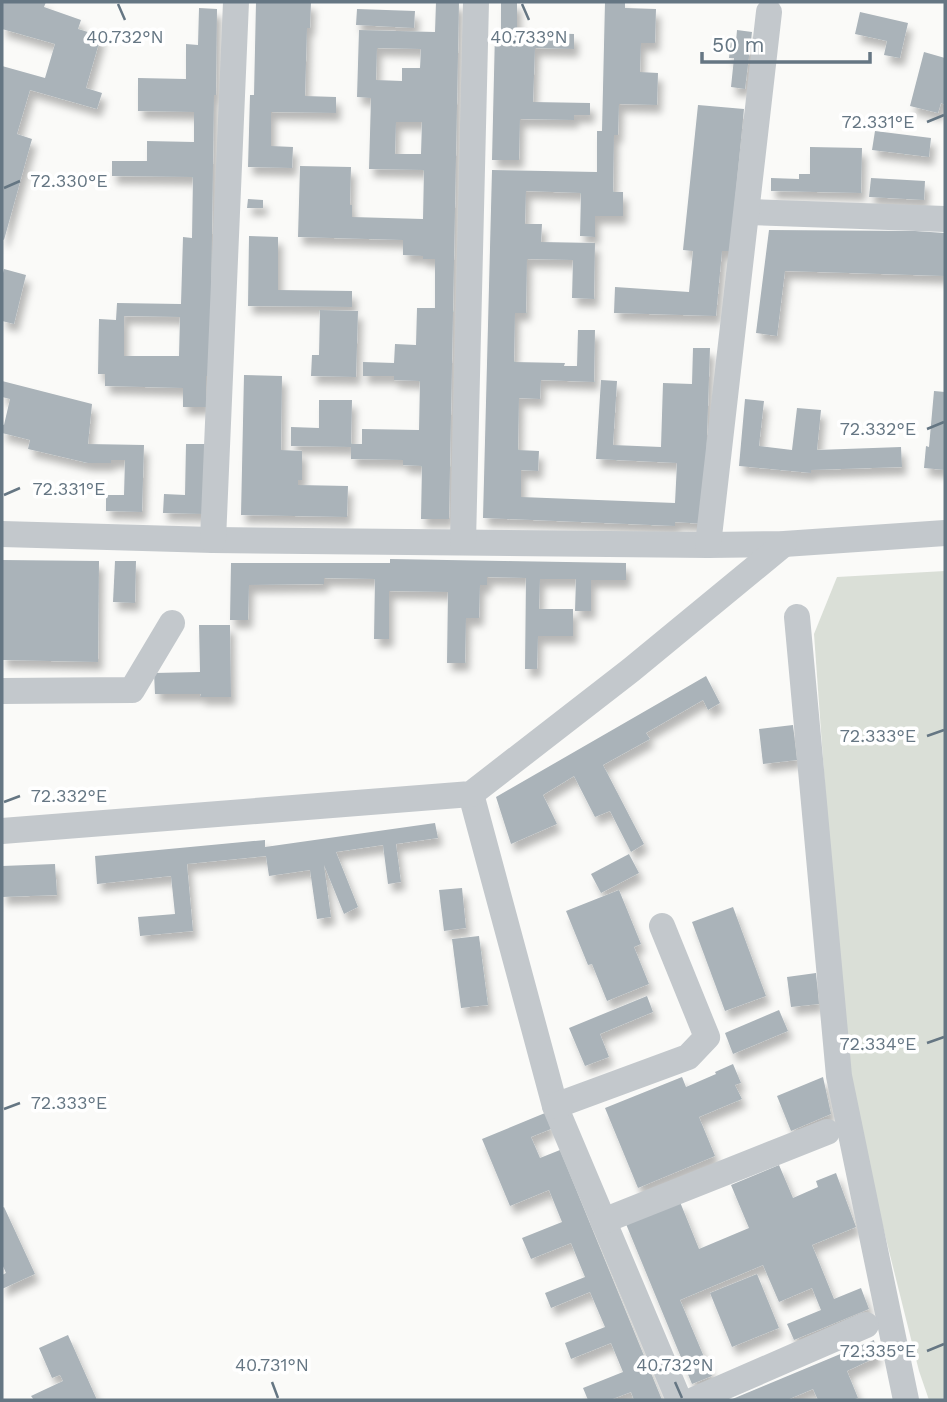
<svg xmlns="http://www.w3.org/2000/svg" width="947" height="1402" viewBox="0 0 947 1402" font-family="'Work Sans',sans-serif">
<defs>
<filter id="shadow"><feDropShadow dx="4.5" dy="8" stdDeviation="3.5" flood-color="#0004"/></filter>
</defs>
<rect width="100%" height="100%" fill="#fafaf8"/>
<polygon fill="#dadfd7" points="945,571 945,1400 929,1400 919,1371 846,1079 814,634 837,577"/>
<g fill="#aab3b9" fill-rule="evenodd" filter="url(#shadow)">
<polygon points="2,2 46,2 44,7 81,20 78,29 101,36 86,88 102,93 97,109 30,90 17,134 32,139 4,240 2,239 2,66 45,78 55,44 2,29"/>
<polygon points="256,2 311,2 310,28 307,28 305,96 336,97 336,113 271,112 271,146 293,147 292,168 248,167 250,95 254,95"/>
<path d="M436 2H459L449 519H421L422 466 403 465V460L351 459V447L291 446V427L319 428V400H352L351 444H362V429L419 430 420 381 394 380V376H363V362L394 363 395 344 416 345 417 308H435V259H423V256L403 255V240L298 237 300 166 351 167 350 205H352V217L423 219 424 170 369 169 371 98 357 97 359 30 435 32ZM377 48 421 49 420 68H402V81L376 80ZM396 122H422L421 154H395Z"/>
<polygon points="501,2 517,2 517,32 574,34 574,49 535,48 533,102 590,103 590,115 574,115 574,120 520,119 519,160 492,160 495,32 501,32"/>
<polygon points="605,2 625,2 625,8 656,9 655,43 641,43 640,72 658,73 657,105 619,104 618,135 614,135 613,192 623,192 623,216 595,216 595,237 580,236 581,193 526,191 525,224 542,224 541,242 595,243 594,299 572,298 573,260 527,259 526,313 515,313 514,362 565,363 564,366 577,366 578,330 595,330 594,382 541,380 540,399 519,398 518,450 539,451 538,471 521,470 521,497 675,503 677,463 596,459 601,380 617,381 613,445 661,447 663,383 692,384 693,348 710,348 704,524 675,522 675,526 483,518 492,170 597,172 597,131 602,131"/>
<path d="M199 8 217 9 216 95H214L210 376H206V407H183V388L105 386V374H98L99 319 116 320 117 303 181 304 183 237 192 238 193 177 112 176V161H147V141L194 142V112L138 111V78L186 79V44L198 45ZM124 316 180 317 179 356H124Z"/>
<polygon points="357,9 415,11 414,28 356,25"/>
<polygon points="860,12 908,23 900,58 884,55 887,41 855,34"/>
<polygon points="737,30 752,32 745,89 731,87 734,58 729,58 731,41 736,42"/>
<polygon points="924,52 945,58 945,105 941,103 938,113 910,106"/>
<polygon points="698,105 744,109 730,251 722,251 716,316 614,313 615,287 689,292 693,251 683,250"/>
<polygon points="875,131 931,138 929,157 872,150"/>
<polygon points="810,147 862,148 861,193 771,191 771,178 799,179 799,174 810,174"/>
<polygon points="871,178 925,181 924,200 869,197"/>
<polygon points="248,199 263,200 263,208 247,208"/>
<polygon points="769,230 915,231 945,233 945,276 785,271 777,336 756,333"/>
<polygon points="249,236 278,237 278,290 352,291 352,307 248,306"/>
<polygon points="4,269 26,275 14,324 2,321 2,277"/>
<polygon points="320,310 358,311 356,377 311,376 312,355 319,355"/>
<polygon points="244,375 282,376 281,450 302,451 302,480 298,480 298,485 348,486 347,517 241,515"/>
<polygon points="2,381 92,404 88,444 144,445 142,512 106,511 106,495 124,495 125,460 111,460 111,463 88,463 28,449 30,440 2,433 2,424 4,425 10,399 2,397"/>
<polygon points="934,391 945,392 945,470 924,468 926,446 929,447"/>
<polygon points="745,399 764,401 759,446 792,450 797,408 821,410 817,450 901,447 902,467 811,470 811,473 739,466"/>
<polygon points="186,444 205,444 204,514 163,513 164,494 185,495"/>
<polygon points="390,559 626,563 626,580 591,580 591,611 575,611 576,579 540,579 539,609 573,609 573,636 538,636 537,669 525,669 526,578 487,577 487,585 480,585 479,618 466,618 465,663 447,663 448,592 389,591 389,639 374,639 375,579 324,578 324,584 249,585 248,620 230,620 231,563 390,563"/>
<polygon points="2,560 99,561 98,662 2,660"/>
<polygon points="115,561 136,561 135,603 113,602"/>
<polygon points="199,625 230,625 231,697 200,697 201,694 155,694 154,673 200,672"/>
<polygon points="706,676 720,703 708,710 703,700 646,733 650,739 603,765 644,844 631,852 610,811 595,817 574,776 543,795 557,824 511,844 496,797"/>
<polygon points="793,725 797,760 763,764 759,729"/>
<polygon points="435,823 438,838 396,844 401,882 388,884 383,845 336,852 358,907 344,914 324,865 331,917 317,919 310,870 269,876 266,856 187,864 193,931 140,936 138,917 175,914 171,876 97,884 95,856 265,840 265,847"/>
<polygon points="629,854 639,873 601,893 591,874"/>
<polygon points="55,864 57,895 2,897 2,866"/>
<polygon points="462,888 466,928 444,931 439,890"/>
<polygon points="619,890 641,944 634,947 649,984 607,1001 592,964 588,965 566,911"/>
<polygon points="733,907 766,996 725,1011 692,922"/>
<polygon points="479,936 488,1005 461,1008 452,939"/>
<polygon points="816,973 819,1004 791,1007 787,977"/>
<polygon points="647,996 653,1012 600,1034 609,1057 585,1066 569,1028"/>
<polygon points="779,1010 788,1031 733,1054 725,1033"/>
<polygon points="733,1064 741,1083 735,1085 742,1099 699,1117 715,1156 638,1188 605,1108 682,1077 686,1087 716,1074 715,1072"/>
<polygon points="823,1077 831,1114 791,1131 777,1096"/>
<polygon points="545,1113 551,1129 531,1137 540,1158 560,1150 662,1400 634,1400 631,1392 610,1400 588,1400 583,1388 623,1372 611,1343 571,1359 565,1343 605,1327 590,1292 551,1308 545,1293 585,1277 571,1243 531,1259 522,1238 562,1222 549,1190 510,1206 482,1139"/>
<polygon points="779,1165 793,1198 818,1187 816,1181 836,1173 856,1227 812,1245 834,1299 861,1288 869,1309 794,1340 787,1324 821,1310 812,1288 779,1302 763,1265 680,1300 712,1376 692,1384 626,1224 680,1202 699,1249 749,1228 731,1185"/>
<polygon points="4,1207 35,1274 2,1289 2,1275 6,1273 2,1264 2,1208"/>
<polygon points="757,1274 779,1328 732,1347 710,1293"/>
<polygon points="68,1335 97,1400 34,1400 31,1396 63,1381 60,1375 52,1378 39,1348"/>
<polygon points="874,1340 877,1357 847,1371 858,1398 852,1400 818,1400 813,1389 787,1400 730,1400"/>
</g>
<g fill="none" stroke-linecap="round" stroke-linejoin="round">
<g stroke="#c3c8cc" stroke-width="26">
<polyline points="747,212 945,219"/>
<polyline points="2,534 213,540 708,545 784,544 945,533"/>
<polyline points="213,540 236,2"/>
<polyline points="463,542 476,2"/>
<polyline points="708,545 769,12"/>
<polyline points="797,617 839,1076 906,1400"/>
<polyline points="2,691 132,690 172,623"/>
<polyline points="471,794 555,1106 679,1400"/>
<polyline points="2,831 471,794 631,670 784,544"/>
<polyline points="555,1106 688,1057 707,1037 662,926"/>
<polyline points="603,1221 827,1132"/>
<polyline points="694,1400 866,1325"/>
</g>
</g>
<path fill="none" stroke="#657683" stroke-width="2.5" d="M118 4 125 20M522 4 529 20M927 122 944 115M4 188 20 181M927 429 944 422M4 495 20 488M927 736 944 730M4 802 20 796M927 1043 944 1037M4 1109 20 1103M927 1351 944 1344M272 1382 278 1398M675 1382 682 1398"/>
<g font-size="18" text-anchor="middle" fill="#657683" stroke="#fff" stroke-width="7" stroke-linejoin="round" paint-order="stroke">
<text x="125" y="43">40.732°N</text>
<text x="529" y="43">40.733°N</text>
<text x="878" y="128">72.331°E</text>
<text x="69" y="187">72.330°E</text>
<text x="878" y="435">72.332°E</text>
<text x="69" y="495">72.331°E</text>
<text x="878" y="742">72.333°E</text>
<text x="69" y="802">72.332°E</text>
<text x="878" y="1050">72.334°E</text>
<text x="69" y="1109">72.333°E</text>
<text x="878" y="1357">72.335°E</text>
<text x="272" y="1371">40.731°N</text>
<text x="675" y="1371">40.732°N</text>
</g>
<rect width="947" height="1402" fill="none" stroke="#657683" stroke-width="7"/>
<path d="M702 52v10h168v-10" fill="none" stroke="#657683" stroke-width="3.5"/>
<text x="712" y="52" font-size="21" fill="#657683" stroke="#ffffff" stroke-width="5" paint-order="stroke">50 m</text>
</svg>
